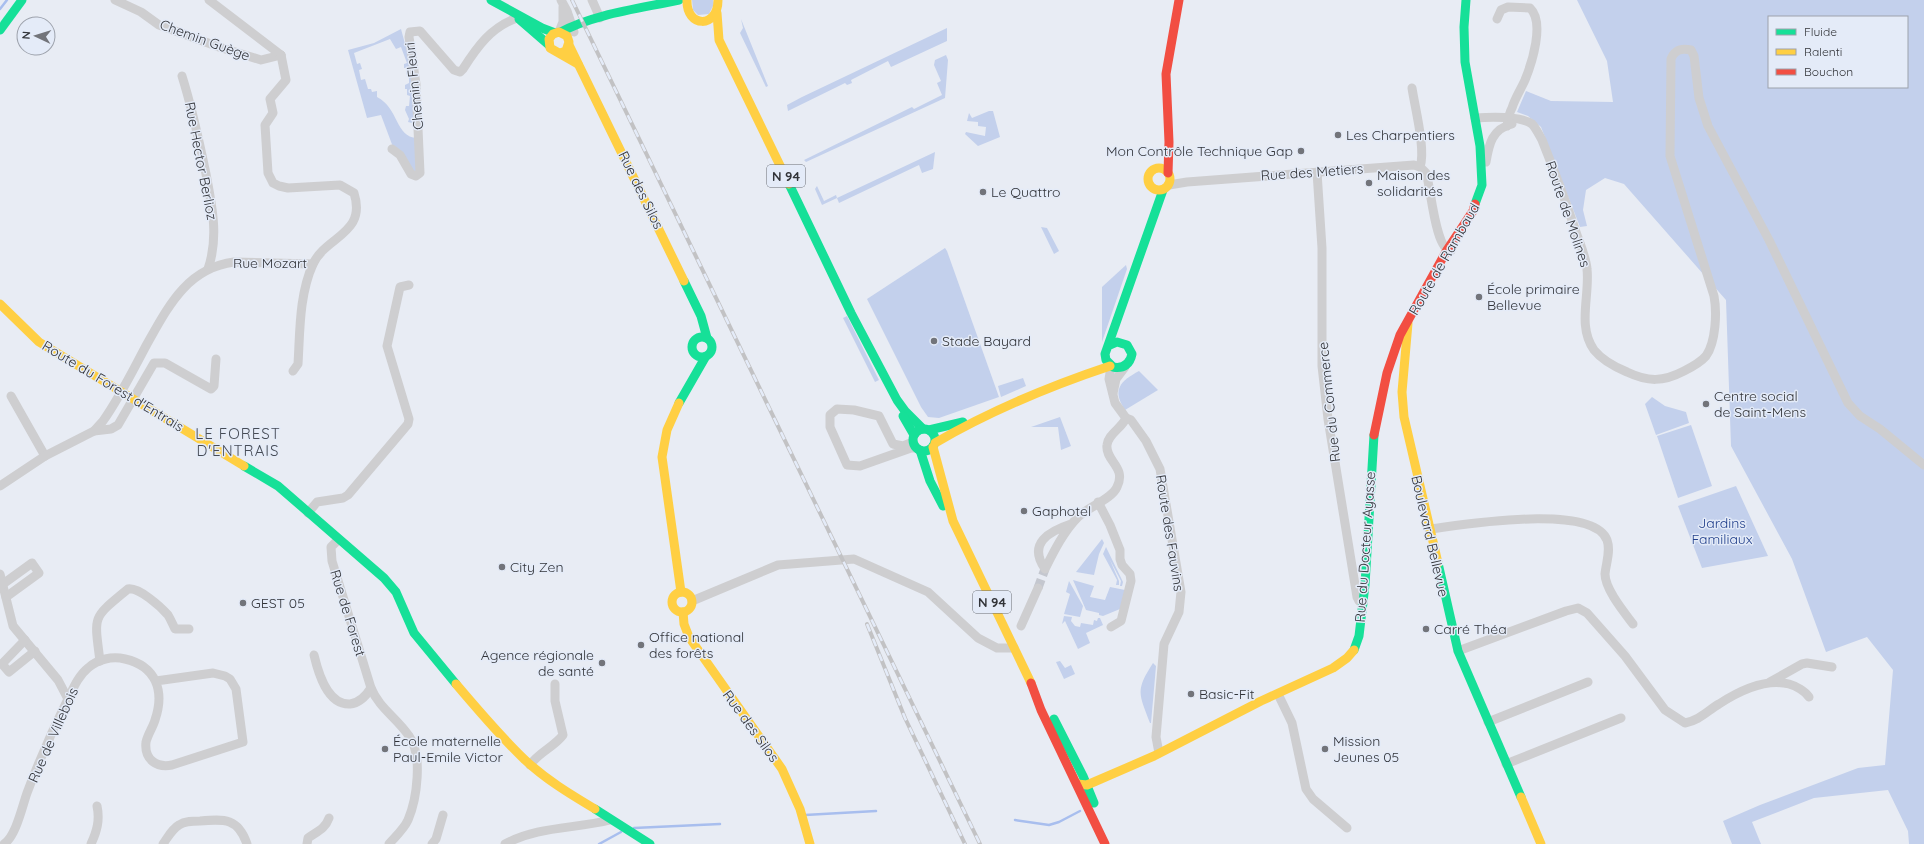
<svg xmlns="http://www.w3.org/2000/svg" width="1924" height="844" viewBox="0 0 1924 844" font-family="Quicksand,sans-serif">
<rect width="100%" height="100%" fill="#e8ecf4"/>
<g fill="#c3d0ec" fill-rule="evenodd">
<polygon points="692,0 713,0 714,4 709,14 698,15 693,10"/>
<path d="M1577 0H1924V844H1909L1908 831 1888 790 1814 798 1752 822 1761 844H1732L1723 821 1760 805 1858 768 1885 765 1893 670 1867 637 1826 652 1792 559 1731 446 1726 300 1624 184 1605 178 1586 190 1583 210 1587 226 1580 227 1541 127 1528 116 1517 112 1526 91 1551 101 1613 102 1607 61ZM1769 17H1907V87H1769Z"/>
<polygon points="741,19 768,86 766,87 740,33 743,28"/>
<polygon points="947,28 947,41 891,67 888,61 851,80 852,83 847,85 845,83 788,111 787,105 802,97"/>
<path d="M401 29 411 66 414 122 412 123 408 122 409 119 405 110 406 106H409L410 96 407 95V89H405V85L409 83V76L406 74V68H404V64L407 63 401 47 396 49 390 39 354 53 357 64 360 63 362 69 359 70 361 80 365 79 368 89H371L372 92 377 91V97C399 108 395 137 417 138L416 173 393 147 381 115 367 118 348 50 374 43Z"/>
<polygon points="946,55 948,60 945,98 806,162 804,160 912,107 914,109 942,95 937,83 941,81 934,65 935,60"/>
<polygon points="989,111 993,111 1000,137 978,146 965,134 966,132 985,136 986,127 978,126 978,122 967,121 969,113 972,118"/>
<polygon points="935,152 933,169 922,173 919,165 839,203 837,198 822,205 815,189 817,186 824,201 836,195 837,198"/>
<polygon points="1041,227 1047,228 1059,251 1054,254"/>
<polygon points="945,248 947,251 999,397 939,418 928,417 921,407 867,299"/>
<polygon points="1126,265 1127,269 1102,342 1102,287"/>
<polygon points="847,316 879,380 875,382 843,318"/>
<path d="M1139 371 1158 390 1125 410C1111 389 1121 381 1139 371Z"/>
<polygon points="1023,378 1026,386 1001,397 998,386"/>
<polygon points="1652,397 1665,406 1686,412 1689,423 1656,435 1645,404"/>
<polygon points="1060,417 1071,446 1061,450 1058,427 1031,427"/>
<polygon points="1691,425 1712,486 1678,498 1657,436"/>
<polygon points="1736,486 1768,556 1702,568 1678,506"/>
<polygon points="1102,539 1104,543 1099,554 1094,575 1076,572"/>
<polygon points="1106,547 1123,582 1122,586 1120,586 1121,581 1110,560 1119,581 1119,585 1116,585 1117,580 1103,554"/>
<polygon points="1073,580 1094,586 1090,597 1105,600 1110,587 1125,590 1120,609 1103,616 1099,615 1099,613 1086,610"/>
<polygon points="1069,581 1083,606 1080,617 1064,614 1070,594 1066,592"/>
<polygon points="1064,616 1072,617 1071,621 1075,626 1080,627 1081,623 1093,625 1094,620 1097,621 1098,618 1100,618 1103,625 1086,633 1090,643 1078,649 1065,621 1062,624"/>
<polygon points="1060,661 1065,668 1071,665 1075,674 1064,679 1056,662"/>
<path d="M1153 663 1156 666 1151 723H1150C1139 693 1135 691 1153 663Z"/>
</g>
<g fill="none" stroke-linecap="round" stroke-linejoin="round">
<g stroke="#a8beee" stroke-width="2.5">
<polyline points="0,9 7,0"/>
<polyline points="805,815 876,811"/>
<polyline points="1015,820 1049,825 1059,822 1080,811"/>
<polyline points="634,828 720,824"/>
<polyline points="599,844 621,832"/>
</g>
<polyline stroke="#c4c7cf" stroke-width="9" stroke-dasharray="9 4.5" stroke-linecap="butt" points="1038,588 1045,569"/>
<g stroke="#ceced0" stroke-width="9">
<polyline points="115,0 141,12 159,25 219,47 261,60 281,55"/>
<polyline points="209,0 281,55"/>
<polyline points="561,0 567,11 574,32"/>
<polyline points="592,0 600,18"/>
<path d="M1497 19 1501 10 1508 7 1530 8C1545 22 1532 63 1525 80 1521 89 1515 98 1512 108 1509 113 1508 120 1507 126"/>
<polyline points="559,32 563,22 563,7"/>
<path d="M281 55 286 80 270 99 273 113 265 125 268 173 273 183 279 186 288 188 340 185 354 193C367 234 326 236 313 264 299 295 300 332 298 364L293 371"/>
<path d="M182 76C192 108 199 140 206 174 212 206 219 237 208 269"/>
<path d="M1412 88C1415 108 1426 150 1420 167"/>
<path d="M1475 118C1489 117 1521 116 1532 124 1536 128 1539 135 1542 140 1554 170 1565 199 1575 229 1579 242 1586 256 1587 269 1590 296 1577 326 1594 350 1602 360 1615 367 1627 372 1648 382 1663 382 1684 371 1692 367 1700 363 1706 356 1716 342 1717 312 1714 296L1670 156 1671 59C1675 49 1682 48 1691 50L1694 56 1699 98 1708 126 1769 240 1848 403 1860 416 1880 429 1924 465"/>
<path d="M392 149 400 155 411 174 416 176 420 173 416 84 409 37 410 32 420 31 454 70 460 72 463 69C477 47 491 27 517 18"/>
<path d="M1486 162C1489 144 1492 129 1512 124"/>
<polyline points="1317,172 1322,248 1322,366 1328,419 1357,597 1359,601 1363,604"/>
<path d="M1169 185 1187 182 1414 165 1420 167 1426 173C1431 187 1435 250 1451 251"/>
<polyline points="1111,367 1109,379 1115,403 1126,418 1131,420 1146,441 1160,469 1181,592 1179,612 1164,644 1156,737 1159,753"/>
<polyline points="1113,393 1116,379 1125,367"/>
<polyline points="11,396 45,456"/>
<polyline points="94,431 111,429 118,425 154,363 165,363 211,389 214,386 216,359"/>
<polyline points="913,442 903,446 893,444 879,416 854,410 837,409 830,415 830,427 847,465 860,466 911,448 917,448"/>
<path d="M0 486 45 456 94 431 103 421C120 397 133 370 147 344 168 307 187 268 234 262L313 264"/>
<polyline points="1098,502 1110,525 1120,550 1120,559 1122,565 1130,574 1131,581 1121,621 1111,627"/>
<polyline points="308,513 317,502 343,498 348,495 408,424 409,419 387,346 400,287 409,285"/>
<path d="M1071 524C1050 531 1027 543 1045 569 1054 551 1064 531 1078 517 1088 507 1112 499 1117 487 1127 467 1105 461 1107 445 1108 434 1122 428 1126 418"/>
<path d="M1429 529C1463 525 1592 503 1607 540 1611 551 1606 563 1605 574 1605 589 1624 612 1633 624"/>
<path d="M338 540 331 547 332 561 371 688C379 708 397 718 409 736 423 755 417 799 408 820 404 829 395 837 389 844"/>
<polyline points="0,574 13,626 58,680 68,699"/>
<polyline points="3,584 32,563 39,573 6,597"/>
<polyline points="692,601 778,565 854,559 928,592 978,638 997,648 1014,648"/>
<polyline points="1021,626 1038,588"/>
<polyline points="25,640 2,664 9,672 35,651"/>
<path d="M1458 651 1566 611 1578 608 1587 613 1625 656 1665 710 1685 723C1700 720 1707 711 1719 704 1739 691 1765 678 1789 684 1796 686 1805 691 1809 697"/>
<path d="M314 655C318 672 327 705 350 704 360 703 366 696 371 688"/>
<path d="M100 661C94 614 92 619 128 589 139 587 161 607 168 615 171 620 173 625 175 629H189"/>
<polyline points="1770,682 1802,664 1807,663 1832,667"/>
<polyline points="1278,694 1292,723 1306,789 1313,799 1347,828"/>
<polyline points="1488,722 1588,682"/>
<polyline points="1506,764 1621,718"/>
<path d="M530 765C539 752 554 747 563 735L555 701V684"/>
<path d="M4 844C16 836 22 807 27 793 39 761 52 731 67 701 73 689 78 676 88 668 98 659 112 656 125 659 156 666 165 691 155 720 153 727 148 734 146 742 144 760 157 768 172 765L243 742 236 689 230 679 225 676 213 673 156 681"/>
<path d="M91 844C97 831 100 820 97 806"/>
<path d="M163 844C168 837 172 829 179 825 185 821 193 821 200 821 225 819 238 818 247 844"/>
<path d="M307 844 308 838C318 831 325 829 329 818"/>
<polyline points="432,844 436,839 443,815"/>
<path d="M505 844C538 826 575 829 610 820"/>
</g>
<g stroke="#16e098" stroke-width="9">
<polyline points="491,0 542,28 555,33"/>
<polyline points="1466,0 1464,27 1465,62 1480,146 1482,185 1475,204"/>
<polyline points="519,19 549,45"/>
<polyline points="0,30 22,0"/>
<path d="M561 32C593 14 643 8 679 0"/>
<polyline points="789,184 851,313 897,400 905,411 923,429"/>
<polyline points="684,281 701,316 707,338"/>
<circle cx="702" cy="347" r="10"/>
<path d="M1108 346 1117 342 1127 345 1132 354C1130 364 1124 369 1113 367L1106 360 1105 354 1163 190"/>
<polyline points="679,403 706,356"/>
<polyline points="903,416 914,435"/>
<circle cx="924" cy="440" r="11"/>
<polyline points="929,430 963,422"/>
<polyline points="920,450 930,481 943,506"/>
<polyline points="244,466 278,486 384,578 396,592 414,633 456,684"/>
<polyline points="1438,563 1458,651 1521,797"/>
<polyline points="1354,650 1359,636 1365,585 1374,435"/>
<polyline points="1054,719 1083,776 1094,803"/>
<polyline points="595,809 650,844"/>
</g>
<g stroke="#ffcf43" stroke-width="9">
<path d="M687 0C686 28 718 29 718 0"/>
<polyline points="717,13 719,40 789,184"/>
<polyline points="569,45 684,281"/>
<polyline points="560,53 566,51 569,42 567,36 559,32 553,34 549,39 550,48 578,64"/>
<circle cx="1159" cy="179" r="11"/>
<polyline points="0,304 39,342 244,466"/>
<polyline points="1408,323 1402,392 1404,417 1438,563"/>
<polyline points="679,403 667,430 662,457 681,592"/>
<path d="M935 443C990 411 1050 386 1110 366"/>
<polyline points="933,447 953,521 1031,683"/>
<circle cx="682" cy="602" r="10"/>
<polyline points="683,612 684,624 689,637 782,769 800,809 810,844"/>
<path d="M456 684C478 710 500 736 524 759 545 779 570 794 595 809"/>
<polyline points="1077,784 1087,785 1154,756 1261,701 1333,668 1347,658 1354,650"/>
<polyline points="1521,797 1541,844"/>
</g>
<g stroke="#f24e42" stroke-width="9">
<polyline points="1168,173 1169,142 1166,74 1179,0"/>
<polyline points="1374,435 1387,373 1400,335 1447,250 1473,211 1475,204"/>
<polyline points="1031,683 1041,710 1105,844"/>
</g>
<defs>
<g id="rail">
<polyline points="572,0 980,844"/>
<polyline points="867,624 905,718 965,844"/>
</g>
</defs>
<use href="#rail" stroke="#c2c2c4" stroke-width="4"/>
<use href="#rail" stroke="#e4ebf8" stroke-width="2.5" stroke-dasharray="8" stroke-linecap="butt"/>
</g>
<g fill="#72747a" stroke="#e4ebf8" stroke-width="1.5">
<circle cx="1338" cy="135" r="4"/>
<circle cx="1301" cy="151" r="4"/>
<circle cx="1369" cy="183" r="4"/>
<circle cx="983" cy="192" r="4"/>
<circle cx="1479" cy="297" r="4"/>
<circle cx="934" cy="341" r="4"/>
<circle cx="1706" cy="404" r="4"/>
<circle cx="1024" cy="511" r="4"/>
<circle cx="502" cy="567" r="4"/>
<circle cx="243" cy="603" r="4"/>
<circle cx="1426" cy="629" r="4"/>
<circle cx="641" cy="645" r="4"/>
<circle cx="602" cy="663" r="4"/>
<circle cx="1191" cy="694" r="4"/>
<circle cx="385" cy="749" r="4"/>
<circle cx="1325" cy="749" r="4"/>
</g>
<g text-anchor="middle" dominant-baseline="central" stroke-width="3" stroke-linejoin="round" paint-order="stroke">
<g fill="#e4ebf8" stroke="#676b72" stroke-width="1">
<rect x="767" y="165" width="38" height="22" rx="3"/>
<rect x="973" y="591" width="38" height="22" rx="3"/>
</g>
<g font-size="13" font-weight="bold" fill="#323439">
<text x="786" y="176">N 94</text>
<text x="992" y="602">N 94</text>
</g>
<g font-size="14" fill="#323439" stroke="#e4ebf8">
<text transform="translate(205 40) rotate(20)">Chemin Guège</text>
<text transform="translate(414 86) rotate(-96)">Chemin Fleuri</text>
<text transform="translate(201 161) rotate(79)">Rue Hector Berlioz</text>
<text transform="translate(1312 172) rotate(-4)">Rue des Metiers</text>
<text transform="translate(641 190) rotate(64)">Rue des Silos</text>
<text transform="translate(1568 214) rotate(71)">Route de Molines</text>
<text transform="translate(1444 259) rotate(-60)">Route de Rambaud</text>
<text x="270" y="263">Rue Mozart</text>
<text transform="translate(113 386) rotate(31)">Route du Forest d'Entrais</text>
<text transform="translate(1329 402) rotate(-96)">Rue du Commerce</text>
<text transform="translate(1170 533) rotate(81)">Route des Fauvins</text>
<text transform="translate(1430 536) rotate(77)">Boulevard Bellevue</text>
<text transform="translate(1365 547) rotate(-86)">Rue du Docteur Ayasse</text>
<text transform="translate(348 613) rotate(73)">Rue de Forest</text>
<text transform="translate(751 726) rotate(54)">Rue des Silos</text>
<text transform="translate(53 735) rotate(-66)">Rue de Villebois</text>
</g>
<g font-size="14" fill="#323439" stroke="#e4ebf8" text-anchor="start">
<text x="1346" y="135">Les Charpentiers</text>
<text x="1293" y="151" text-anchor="end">Mon Contrôle Technique Gap</text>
<text x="1377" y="175">Maison des<tspan x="1377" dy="16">solidarités</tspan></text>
<text x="991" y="192">Le Quattro</text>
<text x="1487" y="289">École primaire<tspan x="1487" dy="16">Bellevue</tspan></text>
<text x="942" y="341">Stade Bayard</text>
<text x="1714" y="396">Centre social<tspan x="1714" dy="16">de Saint-Mens</tspan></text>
<text x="1032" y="511">Gaphotel</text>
<text x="510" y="567">City Zen</text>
<text x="251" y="603">GEST 05</text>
<text x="1434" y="629">Carré Théa</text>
<text x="649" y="637">Office national<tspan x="649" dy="16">des forêts</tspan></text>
<text x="594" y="655" text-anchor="end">Agence régionale<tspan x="594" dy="16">de santé</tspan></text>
<text x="1199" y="694">Basic-Fit</text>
<text x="393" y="741">École maternelle<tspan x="393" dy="16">Paul-Emile Victor</tspan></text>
<text x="1333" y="741">Mission<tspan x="1333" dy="16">Jeunes 05</tspan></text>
</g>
<g font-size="14" fill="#213f8b" stroke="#e4ebf8">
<text x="1722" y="523">Jardins<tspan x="1722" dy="16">Familiaux</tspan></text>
</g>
<g font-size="15" letter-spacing="1" fill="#474c56" stroke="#e4ebf8">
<text x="238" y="433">LE FOREST<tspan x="238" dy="17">D'ENTRAIS</tspan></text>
</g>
</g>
<rect x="1768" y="16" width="140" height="72" fill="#e4ebf8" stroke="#9da2ac"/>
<rect x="1776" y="29" width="20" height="6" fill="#16e098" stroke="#9da2ac"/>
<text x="1804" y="36" font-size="12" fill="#323439">Fluide</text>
<rect x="1776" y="49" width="20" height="6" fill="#ffcf43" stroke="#9da2ac"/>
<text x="1804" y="56" font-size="12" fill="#323439">Ralenti</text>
<rect x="1776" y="69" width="20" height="6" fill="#f24e42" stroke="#9da2ac"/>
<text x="1804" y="76" font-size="12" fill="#323439">Bouchon</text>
<g transform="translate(36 36) rotate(274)"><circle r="19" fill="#e4ebf8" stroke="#9da2ac"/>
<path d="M0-3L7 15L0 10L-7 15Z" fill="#72747a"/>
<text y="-6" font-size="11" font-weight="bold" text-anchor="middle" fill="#323439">N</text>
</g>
</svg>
